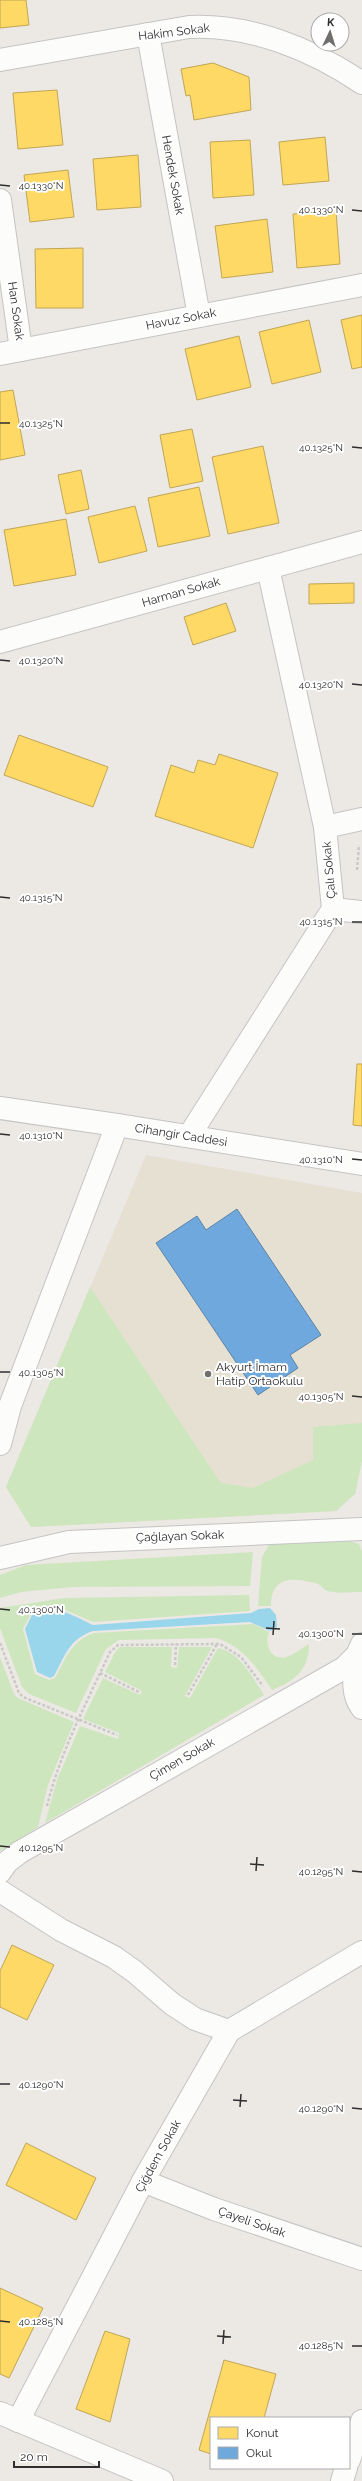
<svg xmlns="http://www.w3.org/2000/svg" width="362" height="2481" viewBox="0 0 362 2481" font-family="Raleway,sans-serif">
<rect width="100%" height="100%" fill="#ece8e4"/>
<polygon fill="#e6e0d3" points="146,1155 362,1193 362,1461 355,1494 336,1511 31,1527 6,1487"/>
<g fill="#cee6be">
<polygon points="90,1287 221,1483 253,1488 313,1460 313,1427 362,1423 362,1461 355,1494 336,1511 31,1527 6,1487"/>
<path d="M338 1541H350L359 1544 362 1551V1592C351 1592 338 1594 327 1591 324 1590 322 1586 318 1584 294 1577 271 1575 271 1606H258L262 1557 270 1543Z"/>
<polygon points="253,1552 250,1586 73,1587 21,1592 0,1598 0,1575 26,1565"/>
<path d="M249 1595 250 1611 93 1622 61 1608 33 1610 23 1629 35 1674 49 1680 55 1678C66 1658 71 1641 94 1633L254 1624 269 1632C264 1644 271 1661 286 1657 294 1655 302 1648 309 1644 309 1670 295 1681 272 1690 257 1668 243 1646 216 1638L119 1640 106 1649 76 1713 29 1694 22 1687 0 1628V1608L64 1598Z"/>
<path d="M120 1647H172L171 1667 177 1668 179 1647H212L185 1696 190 1698 218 1648C240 1652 253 1678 264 1695L45 1823 57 1780 80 1726 118 1739 119 1733 83 1719 103 1678 140 1695 142 1691 105 1672 115 1652Z"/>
<polygon points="0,1657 14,1694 18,1698 74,1722 48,1785 38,1827 0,1851"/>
</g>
<path fill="#99d6ec" d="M270 1608 276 1615 277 1627 270 1631 250 1622 93 1631C69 1639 65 1656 54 1676L50 1678 37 1672 25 1629 34 1611C62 1607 69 1614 93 1625L251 1613 259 1609Z"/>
<g fill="#ffd966" stroke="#c0a655">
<polygon points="0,0 26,0 29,25 0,28"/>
<polygon points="213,63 249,77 251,110 194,120 190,95 186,96 181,69"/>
<polygon points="57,90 63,145 18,149 13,93"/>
<polygon points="325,137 329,181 283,185 279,142"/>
<polygon points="250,140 254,195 213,198 210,142"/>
<polygon points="138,155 141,207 97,210 93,159"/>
<polygon points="68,170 74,217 30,222 24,175"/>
<polygon points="336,211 340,264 297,268 293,214"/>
<polygon points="267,219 273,272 222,278 215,226"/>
<polygon points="83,248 83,308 36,308 35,249"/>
<polygon points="362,315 362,367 352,369 341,320"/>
<polygon points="309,320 321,372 272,384 259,332"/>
<polygon points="239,336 251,387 197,400 185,349"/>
<polygon points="13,390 25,455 0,460 0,392"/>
<polygon points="192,429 203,481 170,488 160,435"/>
<polygon points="263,446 279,523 228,534 212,457"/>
<polygon points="81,470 89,509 66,514 58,475"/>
<polygon points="199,487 210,536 158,547 148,498"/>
<polygon points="135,506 147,551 99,563 88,517"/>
<polygon points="66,519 76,575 14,586 4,530"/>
<polygon points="354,583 354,603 309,604 309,584"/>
<polygon points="226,603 236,631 193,645 184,617"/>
<polygon points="19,735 108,767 93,807 4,775"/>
<polygon points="219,754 278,773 253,848 155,816 171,765 194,773 198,760 215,765"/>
<polygon points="357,1064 362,1064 362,1126 353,1125"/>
<polygon points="12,1945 54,1965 27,2020 0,2007 0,1971"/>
<polygon points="26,2143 96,2178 76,2220 6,2185"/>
<polygon points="0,2288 43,2308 9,2378 0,2374"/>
<polygon points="105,2331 130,2339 110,2422 76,2409"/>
<polygon points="224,2360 276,2374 264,2418 211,2418 211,2454 199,2450"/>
</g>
<polygon fill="#6fa8dc" stroke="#5c83a8" points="237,1209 321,1335 290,1355 298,1368 258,1395 156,1243 197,1216 206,1230"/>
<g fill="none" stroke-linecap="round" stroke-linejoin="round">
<defs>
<g id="street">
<polyline points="148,34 199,316"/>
<path d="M0 60 189 27C250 24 312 49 362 83"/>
<polyline points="0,200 21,350"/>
<polyline points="0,354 362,285"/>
<polyline points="325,827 362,819"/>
<polyline points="333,909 362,912"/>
<polyline points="189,1136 333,909 325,827 268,568"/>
<polyline points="0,1444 10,1406 117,1125"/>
<polyline points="0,1558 69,1542 362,1529"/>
<path d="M357 1655C355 1674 350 1692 362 1708"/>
<polyline points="0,1872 7,1862 20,1852 344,1668 357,1655 362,1644"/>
<polyline points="0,1891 61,1930 114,1957 135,1972 172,2004 195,2019 229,2031"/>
<polyline points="143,2181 214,2209 362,2259"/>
<polyline points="18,2421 143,2181 229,2031 362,1952"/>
<polyline points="349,2460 362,2421"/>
<polyline points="342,2481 346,2468"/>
</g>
<g id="secondary">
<polyline points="0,642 362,542"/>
<polyline points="0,1108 117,1125 362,1164"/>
<polyline points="0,2413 162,2481"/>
</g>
</defs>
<use href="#street" stroke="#c5c4c5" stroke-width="24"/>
<use href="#secondary" stroke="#c5c4c5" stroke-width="24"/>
<g stroke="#c9c9c8" stroke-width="2.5" stroke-dasharray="3 2" stroke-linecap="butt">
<polyline points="357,870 359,845"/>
<polyline points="0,1643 19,1693 23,1697 117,1735"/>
<polyline points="175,1665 176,1644"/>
<polyline points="100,1673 139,1692"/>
<polyline points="188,1695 217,1644"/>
<path d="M47 1806C60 1752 87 1702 110 1652L118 1645 220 1644 241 1657 263 1686"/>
</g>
<use href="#street" stroke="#fcfcfb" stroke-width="22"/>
<use href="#secondary" stroke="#fcfcfb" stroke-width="22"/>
</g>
<path fill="none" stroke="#2e2e2e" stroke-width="1.5" d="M0 185 10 186M352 210 362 211M0 423H10M352 447 362 448M0 660 10 661M352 684 362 685M0 897 10 898M352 922H362M0 1134 10 1135M352 1159 362 1160M0 1372H10M352 1396 362 1397M0 1609 10 1610M266 1628 280 1629M352 1634H362M273 1635 274 1621M0 1846 10 1847M250 1864 264 1865M256 1871 257 1857M352 1871 362 1872M0 2084H10M233 2100 247 2101M240 2107 241 2094M352 2108 362 2109M0 2321 10 2322M217 2336 231 2337M223 2344 224 2330M352 2346H362"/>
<circle fill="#706f6e" stroke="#fff" stroke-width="1.5" cx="208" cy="1374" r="4"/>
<g text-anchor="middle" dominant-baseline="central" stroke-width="4" stroke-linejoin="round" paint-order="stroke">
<g font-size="12" fill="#2e2e2e" stroke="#fff">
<text transform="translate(174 32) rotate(-7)">Hakim Sokak</text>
<text transform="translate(173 175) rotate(80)">Hendek Sokak</text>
<text transform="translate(16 311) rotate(82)">Han Sokak</text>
<text transform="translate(181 319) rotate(-11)">Havuz Sokak</text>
<text transform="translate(181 592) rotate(-16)">Harman Sokak</text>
<text transform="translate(329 870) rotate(-95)">Çalı Sokak</text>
<text transform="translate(181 1135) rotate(9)">Cihangir Caddesi</text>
<text transform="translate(180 1536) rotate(-2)">Çağlayan Sokak</text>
<text transform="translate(182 1759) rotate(-30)">Çimen Sokak</text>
<text transform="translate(158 2156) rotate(-61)">Çiğdem Sokak</text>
<text transform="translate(252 2222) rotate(19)">Çayeli Sokak</text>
</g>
<g font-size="12" fill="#2e2e2e" stroke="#fff" text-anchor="start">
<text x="216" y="1367">Akyurt İmam<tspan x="216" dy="14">Hatip Ortaokulu</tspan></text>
</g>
</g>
<g font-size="10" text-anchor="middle" fill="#2e2e2e" stroke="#fff" stroke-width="4" stroke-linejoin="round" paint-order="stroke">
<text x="41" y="189">40.1330°N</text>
<text x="321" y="213">40.1330°N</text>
<text x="41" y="427">40.1325°N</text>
<text x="321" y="451">40.1325°N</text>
<text x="41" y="664">40.1320°N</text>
<text x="321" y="688">40.1320°N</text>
<text x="41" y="901">40.1315°N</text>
<text x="321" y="925">40.1315°N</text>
<text x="41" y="1139">40.1310°N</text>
<text x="321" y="1163">40.1310°N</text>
<text x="41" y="1376">40.1305°N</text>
<text x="321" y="1400">40.1305°N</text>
<text x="41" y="1613">40.1300°N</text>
<text x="321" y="1637">40.1300°N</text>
<text x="41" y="1851">40.1295°N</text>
<text x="321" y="1875">40.1295°N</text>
<text x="41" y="2088">40.1290°N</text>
<text x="321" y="2112">40.1290°N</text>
<text x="41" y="2325">40.1285°N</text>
<text x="321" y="2349">40.1285°N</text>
</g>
<rect x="210" y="2417" width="140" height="52" fill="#ffffff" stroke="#ababab"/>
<rect x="218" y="2427" width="20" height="12" fill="#ffd966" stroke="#ababab"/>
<text x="246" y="2437" font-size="12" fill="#2e2e2e">Konut</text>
<rect x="218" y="2447" width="20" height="12" fill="#6fa8dc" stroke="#ababab"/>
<text x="246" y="2457" font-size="12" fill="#2e2e2e">Okul</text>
<g transform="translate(330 32) rotate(4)"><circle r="19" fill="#ffffff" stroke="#ababab"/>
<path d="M0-3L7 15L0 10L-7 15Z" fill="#706f6e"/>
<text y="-6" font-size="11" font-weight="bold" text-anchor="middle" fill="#2e2e2e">K</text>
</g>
<path d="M14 2461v6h85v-6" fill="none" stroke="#2e2e2e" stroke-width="2"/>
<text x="20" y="2461" font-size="12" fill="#2e2e2e" stroke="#ffffff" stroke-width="3" paint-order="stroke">20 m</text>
</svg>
